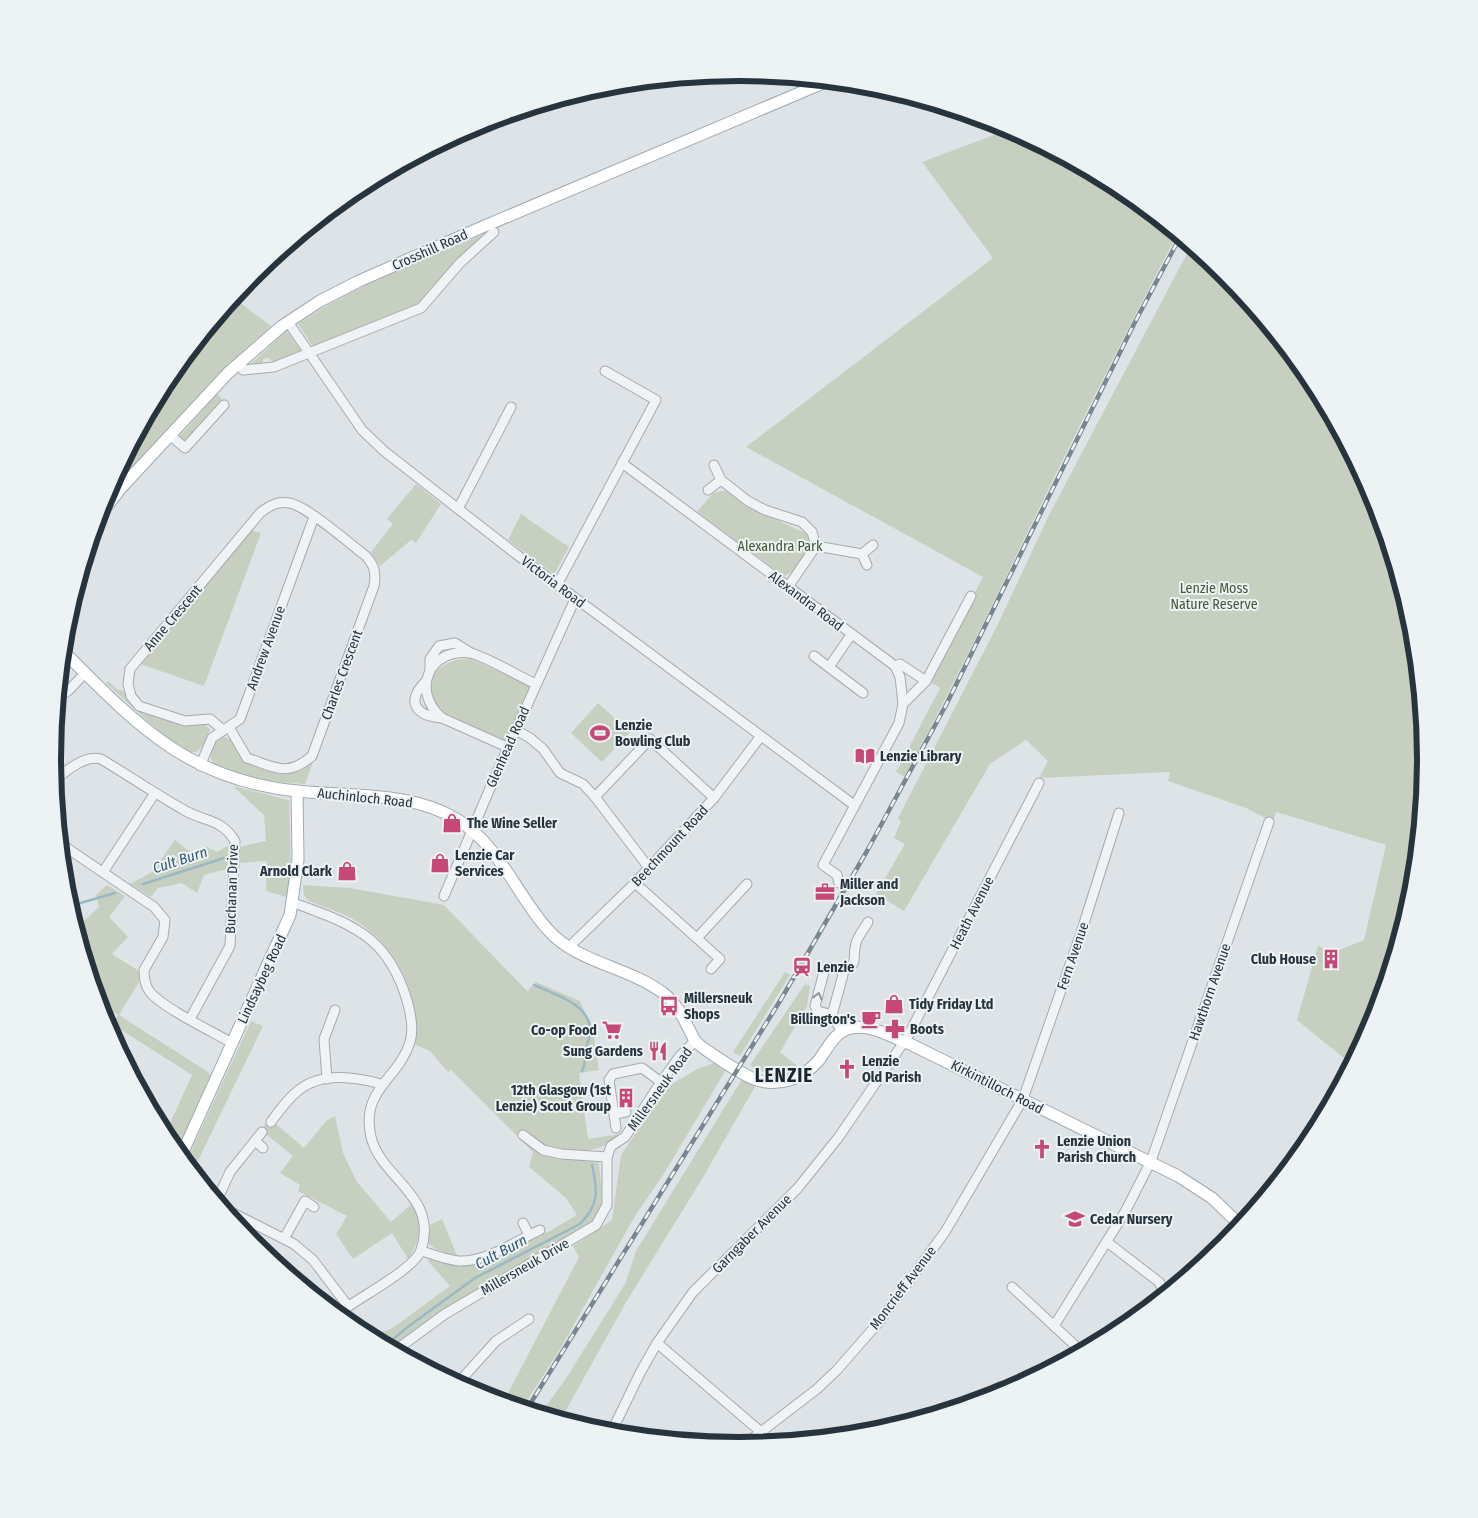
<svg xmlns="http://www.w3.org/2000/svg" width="1478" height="1518" viewBox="0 0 1478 1518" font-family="'Fira Sans Condensed',sans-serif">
<rect width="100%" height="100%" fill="#dee3e7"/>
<g fill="#c7d0c0">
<path d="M1010 129 1121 188 1177 235C1082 413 999 598 905 777L896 772 940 688 929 681 983 577 746 447 993 258 922 162Z"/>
<path d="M489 232 419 306 313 347 298 324C356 284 425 260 489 232Z"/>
<polygon points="1191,246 1225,274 1310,378 1373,497 1412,625 1425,759 1412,893 1373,1022 1351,1064 1297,1020 1318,946 1334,952 1364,940 1386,845 1276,812 1273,822 1246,808 1168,781 1170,772 1039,778 1048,761 1026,740 990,764 904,911 876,894 905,844 894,838 901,821 898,818 997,626 1049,515"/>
<polygon points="234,298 271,326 210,383 115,489 110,486 168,377"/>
<path d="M287 331 302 352 273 363 269 358 263 359V365L247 366C262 356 272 342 287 331Z"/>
<polygon points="217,394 224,401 185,443 179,437"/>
<polygon points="416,484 441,504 416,543 411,540 380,566 371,552 393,524 387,519"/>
<path d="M727 490 745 505 807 534C808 537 810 542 809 546 808 555 793 574 784 576L697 512 713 493Z"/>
<polygon points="521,514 569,547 554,574 508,540"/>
<polygon points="252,531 261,533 204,686 140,664"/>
<path d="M471 659 530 686 505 741 445 714C426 702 425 673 448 663 455 659 463 659 471 659Z"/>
<polygon points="108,681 117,689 123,691 133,705 203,722 210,730 202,747 196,752 187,752 176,747 106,683"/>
<polygon points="598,703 630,732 602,762 571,733"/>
<path d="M219 737H226L232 741 244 760 283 773 301 771 313 762 305 784C283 782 180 779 219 737Z"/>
<polygon points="233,786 289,800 291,873 289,898 266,891 267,861 240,863 239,847 266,841 264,815"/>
<polygon points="175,840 187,850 201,854 205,846 217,852 229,845 227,869 204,875 197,893 182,883 158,888 151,897 130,884 152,872"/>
<polygon points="107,885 125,896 109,917 128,937 112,954 139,971 139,982 119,1015 211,1074 177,1151 165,1134 192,1075 112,1024 118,1015 99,1003 72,914 83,922 99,907 96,895"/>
<path d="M303 885 350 888 444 905 527 991 536 982 580 1001 593 1033 599 1070 579 1073 588 1139 621 1134C612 1144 594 1151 581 1151L580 1159 599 1163 603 1205 596 1220 393 1348 369 1336 391 1329 450 1286 427 1260 432 1259 458 1266 476 1263 548 1232 577 1215 566 1198 529 1167 533 1152 451 1070 448 1072 430 1051 414 1044C421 996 397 946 356 921 342 912 324 908 309 901L304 896Z"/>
<polygon points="785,972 790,975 740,1056 733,1052"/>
<path d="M805 984 810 986 807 1006 780 1052 800 1068C778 1076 770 1077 750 1065Z"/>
<polygon points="251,1021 263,1026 193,1171 186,1162"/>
<polygon points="717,1062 727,1068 665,1172 635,1216 559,1351 523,1407 504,1401 579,1257 573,1246 612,1220 621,1155 667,1087 699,1068"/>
<polygon points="742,1079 756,1085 702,1179 628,1299 561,1419 541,1413 567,1377 625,1284 636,1251"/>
<path d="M335 1116 343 1153 357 1182 391 1222 413 1203C422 1227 422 1238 408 1259L392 1233 353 1259 336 1234 347 1216 298 1191 300 1185 280 1173 293 1156 261 1130 266 1123 273 1127 276 1124 304 1148 326 1121Z"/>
<polygon points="442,1219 458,1258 434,1248 428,1243 430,1225"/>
</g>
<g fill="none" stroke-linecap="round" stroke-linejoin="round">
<g stroke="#9ab8c5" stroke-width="2.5">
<polyline points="143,884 224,858"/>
<polyline points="70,906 115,893"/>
<path d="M534 985C554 994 593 1005 590 1033 590 1038 587 1043 586 1048 585 1056 586 1063 582 1071"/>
<path d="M386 1345 409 1326 475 1278 580 1224C599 1205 598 1191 592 1165"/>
</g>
<defs>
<g id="minor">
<polyline points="288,322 362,430 384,451 516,554 854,805"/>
<polyline points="243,370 274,367 421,308 460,263 494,232"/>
<polyline points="170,435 185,448 224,405"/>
<polyline points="622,463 895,666 900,664 926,681"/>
<polyline points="721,480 748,501 765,510 802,522 812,532 816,546 788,587"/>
<polyline points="708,490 721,480 714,465"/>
<polyline points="458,509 511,407"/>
<polyline points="816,546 862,554"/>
<polyline points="867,565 862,554 873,545"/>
<polyline points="557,585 656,400 605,371"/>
<polyline points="814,656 863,693"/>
<polyline points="895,666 900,677 903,704"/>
<polyline points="829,667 851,635"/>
<polyline points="430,670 430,659 439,646 455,643 471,653"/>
<path d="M425 682C405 703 417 716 442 718"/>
<polyline points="59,697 69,690 85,673"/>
<path d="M223 730 210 719 185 721 139 706 131 696 128 684 130 669 260 513C269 506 277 501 289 503 306 505 350 544 366 556 375 566 376 574 374 586L312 756C287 778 275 767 247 758L229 727"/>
<polyline points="516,730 530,738 543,749 560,773 583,784 595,797 649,868"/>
<path d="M507 747 442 718C410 690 430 648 470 653 483 655 522 678 536 684"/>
<polyline points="200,766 212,738 240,719 314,517"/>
<path d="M55 780C67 770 85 755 101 759 129 776 156 794 184 810 204 822 221 818 235 841L230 946 190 1019"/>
<polyline points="595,797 650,739 714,798"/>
<path d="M61 844 154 907 165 920 163 937 144 970C144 978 145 986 150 992 163 1008 213 1032 232 1043"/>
<polyline points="62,859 68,849"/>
<polyline points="103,872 155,793"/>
<polyline points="635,883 720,959 711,969"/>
<polyline points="839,883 837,875 823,865 899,723 903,704 926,681 971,596"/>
<polyline points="444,896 497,772 575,599"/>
<path d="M293 903C301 905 310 909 318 912 365 929 390 948 406 997 410 1010 414 1029 410 1042 399 1079 360 1089 371 1137 381 1179 439 1196 421 1250 414 1270 357 1298 338 1314"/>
<polyline points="697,938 747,884"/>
<polyline points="569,947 635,883 714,798 761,736"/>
<path d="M842 972C861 961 851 961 856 943 858 936 864 929 868 922"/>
<path d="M832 1015 818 1011 815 1006 824 972 827 968C833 967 841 968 843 975L832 1015 842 1032"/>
<polyline points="327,1079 324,1039 335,1010"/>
<polyline points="614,1114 626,1112"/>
<path d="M271 1122C279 1111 288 1098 299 1090 321 1072 356 1077 381 1084"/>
<polyline points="616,1128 609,1080 613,1074 642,1068 661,1082"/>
<polyline points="523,1135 543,1150 561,1154 607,1157 611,1146 625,1137 661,1082 680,1056 694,1042"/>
<polyline points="255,1141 263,1148"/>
<polyline points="217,1200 230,1172 262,1132"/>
<polyline points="223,1208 294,1244 313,1260 348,1306"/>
<polyline points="523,1223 529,1235"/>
<polyline points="285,1237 305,1201 314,1207"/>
<polyline points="1107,1242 1159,1282 1165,1293"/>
<path d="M421 1251C433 1254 447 1260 459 1261 487 1262 516 1241 540 1230"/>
<polyline points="1012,1287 1081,1351"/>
<polyline points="1054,1326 1125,1212 1151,1161 1269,822"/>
<polyline points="657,1343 761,1432"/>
<polyline points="396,1350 445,1314 596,1225 607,1205 607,1157"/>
<polyline points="458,1383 496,1341 529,1319"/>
<path d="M984 1399C993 1391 1000 1382 1012 1388"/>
<polyline points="611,1433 640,1373 657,1343 693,1292 797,1189 838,1138 908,1036 1039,783"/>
<polyline points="744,1445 817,1389 837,1370 879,1322 945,1232 1023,1099 1081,933 1119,813"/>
</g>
<g id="major">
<polyline points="98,518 121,488 228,373 282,326 320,301 359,281 480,228 828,81"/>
<path d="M63 651C137 725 188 780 297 791 350 797 411 791 458 820 500 846 517 896 549 931 578 963 629 967 663 993 679 1005 685 1022 694 1039 698 1047 744 1075 754 1079 778 1088 803 1079 819 1060 828 1048 834 1032 851 1028 872 1024 891 1037 910 1044L1178 1176 1212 1198 1240 1225"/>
<polyline points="181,1156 290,915 298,860 297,791"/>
</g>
</defs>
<use href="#minor" stroke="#a4abb1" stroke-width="11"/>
<use href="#major" stroke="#9eaab2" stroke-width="13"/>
<use href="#minor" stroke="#f0f3f5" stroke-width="9"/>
<use href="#major" stroke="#fff" stroke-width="11"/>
<defs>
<polyline id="rail" points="527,1409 780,1001 867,851 946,705 1134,324 1180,237"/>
</defs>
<use href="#rail" stroke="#788690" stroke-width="4.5"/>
<use href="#rail" stroke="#edf2f5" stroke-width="2.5" stroke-dasharray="8" stroke-linecap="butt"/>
</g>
<defs><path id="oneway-chevron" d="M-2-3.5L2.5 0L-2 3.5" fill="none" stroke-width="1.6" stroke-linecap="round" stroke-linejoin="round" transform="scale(1.25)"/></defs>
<use stroke="#8c9499" href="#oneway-chevron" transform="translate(818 996) rotate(-76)"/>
<defs>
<symbol id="stadium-bare" viewBox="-9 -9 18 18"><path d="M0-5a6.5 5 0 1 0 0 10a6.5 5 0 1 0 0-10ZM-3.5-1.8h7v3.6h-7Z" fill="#c74874" stroke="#edf2f5" stroke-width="2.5" paint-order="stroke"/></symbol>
<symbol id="library-bare" viewBox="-9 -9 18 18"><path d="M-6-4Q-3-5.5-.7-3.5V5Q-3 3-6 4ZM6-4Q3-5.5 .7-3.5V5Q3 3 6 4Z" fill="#c74874" stroke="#edf2f5" stroke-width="2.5" paint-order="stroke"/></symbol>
<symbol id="shop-bare" viewBox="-9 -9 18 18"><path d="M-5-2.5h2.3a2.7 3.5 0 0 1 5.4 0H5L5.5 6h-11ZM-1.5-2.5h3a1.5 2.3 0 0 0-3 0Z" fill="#c74874" stroke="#edf2f5" stroke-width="2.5" paint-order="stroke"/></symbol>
<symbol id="office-bare" viewBox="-9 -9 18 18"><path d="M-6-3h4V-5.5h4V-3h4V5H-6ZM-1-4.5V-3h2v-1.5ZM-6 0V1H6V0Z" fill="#c74874" stroke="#edf2f5" stroke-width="2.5" paint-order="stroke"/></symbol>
<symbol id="building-bare" viewBox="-9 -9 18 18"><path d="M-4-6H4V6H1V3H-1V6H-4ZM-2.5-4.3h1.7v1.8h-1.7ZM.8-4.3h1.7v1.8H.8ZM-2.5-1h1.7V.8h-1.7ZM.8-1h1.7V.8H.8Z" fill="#c74874" stroke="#edf2f5" stroke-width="2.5" paint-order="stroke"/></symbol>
<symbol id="station-bare" viewBox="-9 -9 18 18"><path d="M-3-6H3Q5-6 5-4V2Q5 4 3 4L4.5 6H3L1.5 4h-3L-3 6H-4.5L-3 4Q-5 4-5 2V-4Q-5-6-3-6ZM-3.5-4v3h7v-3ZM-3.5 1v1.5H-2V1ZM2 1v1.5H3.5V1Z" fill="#c74874" stroke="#edf2f5" stroke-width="2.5" paint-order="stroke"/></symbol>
<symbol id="bus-bare" viewBox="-9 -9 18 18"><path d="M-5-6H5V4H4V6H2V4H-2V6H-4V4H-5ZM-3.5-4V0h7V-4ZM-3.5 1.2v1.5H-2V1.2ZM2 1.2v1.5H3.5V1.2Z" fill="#c74874" stroke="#edf2f5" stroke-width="2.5" paint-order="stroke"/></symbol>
<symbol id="cafe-bare" viewBox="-9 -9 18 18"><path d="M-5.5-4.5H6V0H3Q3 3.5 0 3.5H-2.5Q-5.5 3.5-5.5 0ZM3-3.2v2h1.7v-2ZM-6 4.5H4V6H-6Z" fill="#c74874" stroke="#edf2f5" stroke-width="2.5" paint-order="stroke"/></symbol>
<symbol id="pharmacy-bare" viewBox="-9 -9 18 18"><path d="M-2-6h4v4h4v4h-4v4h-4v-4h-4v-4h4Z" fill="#c74874" stroke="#edf2f5" stroke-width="2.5" paint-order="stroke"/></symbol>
<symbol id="supermarket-bare" viewBox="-9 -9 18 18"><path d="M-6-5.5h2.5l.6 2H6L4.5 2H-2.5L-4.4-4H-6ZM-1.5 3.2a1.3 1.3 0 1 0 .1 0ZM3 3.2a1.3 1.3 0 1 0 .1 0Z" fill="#c74874" stroke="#edf2f5" stroke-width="2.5" paint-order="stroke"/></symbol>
<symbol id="restaurant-bare" viewBox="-9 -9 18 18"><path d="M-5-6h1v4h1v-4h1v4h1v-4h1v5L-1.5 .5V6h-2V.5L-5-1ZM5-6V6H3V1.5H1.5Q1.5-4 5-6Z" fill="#c74874" stroke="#edf2f5" stroke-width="2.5" paint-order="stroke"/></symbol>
<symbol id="church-bare" viewBox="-9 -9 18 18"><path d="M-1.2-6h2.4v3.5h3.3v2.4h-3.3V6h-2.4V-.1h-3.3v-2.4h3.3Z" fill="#c74874" stroke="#edf2f5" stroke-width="2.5" paint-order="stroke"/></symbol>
<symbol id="school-bare" viewBox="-9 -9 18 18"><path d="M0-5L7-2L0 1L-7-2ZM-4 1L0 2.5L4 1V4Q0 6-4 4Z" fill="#c74874" stroke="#edf2f5" stroke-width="2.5" paint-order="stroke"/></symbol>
</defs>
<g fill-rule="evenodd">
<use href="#stadium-bare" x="586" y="719" width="28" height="28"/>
<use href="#library-bare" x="851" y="742" width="28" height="28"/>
<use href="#shop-bare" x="438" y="809" width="28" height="28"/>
<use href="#shop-bare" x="426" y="849" width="28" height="28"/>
<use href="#shop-bare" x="333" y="857" width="28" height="28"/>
<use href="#office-bare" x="811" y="878" width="28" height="28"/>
<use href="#building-bare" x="1317" y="945" width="28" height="28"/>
<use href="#station-bare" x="788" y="953" width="28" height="28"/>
<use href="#shop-bare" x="880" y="990" width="28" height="28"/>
<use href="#bus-bare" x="655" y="992" width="28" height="28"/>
<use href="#cafe-bare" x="857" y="1005" width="28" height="28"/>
<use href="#pharmacy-bare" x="881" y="1015" width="28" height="28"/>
<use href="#supermarket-bare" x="598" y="1016" width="28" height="28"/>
<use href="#restaurant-bare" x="644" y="1037" width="28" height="28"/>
<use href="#church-bare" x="833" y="1055" width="28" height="28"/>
<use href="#building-bare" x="612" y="1084" width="28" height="28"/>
<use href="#church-bare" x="1028" y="1135" width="28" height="28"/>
<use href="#school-bare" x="1061" y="1205" width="28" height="28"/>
</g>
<g text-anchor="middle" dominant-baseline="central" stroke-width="4" stroke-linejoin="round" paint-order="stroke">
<g font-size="14" fill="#28343d" stroke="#edf2f5">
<text transform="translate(430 250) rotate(-24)">Crosshill Road</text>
<text transform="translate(553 582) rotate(37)">Victoria Road</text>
<text transform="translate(806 601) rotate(37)">Alexandra Road</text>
<text transform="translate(173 618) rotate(-50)">Anne Crescent</text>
<text transform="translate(266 648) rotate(-70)">Andrew Avenue</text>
<text transform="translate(342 675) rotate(-70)">Charles Crescent</text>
<text transform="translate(508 747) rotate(-66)">Glenhead Road</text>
<text transform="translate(365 798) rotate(6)">Auchinloch Road</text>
<text transform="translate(670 846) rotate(-47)">Beechmount Road</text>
<text transform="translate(232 889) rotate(-88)">Buchanan Drive</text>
<text transform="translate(972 913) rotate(-63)">Heath Avenue</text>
<text transform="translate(1073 956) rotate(-71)">Fern Avenue</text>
<text transform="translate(262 979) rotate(-65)">Lindsaybeg Road</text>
<text transform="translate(1210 992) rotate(-71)">Hawthorn Avenue</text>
<text transform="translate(997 1087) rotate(27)">Kirkintilloch Road</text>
<text transform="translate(660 1089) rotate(-54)">Millersneuk Road</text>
<text transform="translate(752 1234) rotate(-45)">Garngaber Avenue</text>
<text transform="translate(525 1267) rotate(-30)">Millersneuk Drive</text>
<text transform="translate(903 1288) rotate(-53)">Moncrieff Avenue</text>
</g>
<g font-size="14" fill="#435836" stroke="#edf2f5">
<text x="780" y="546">Alexandra Park</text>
<text x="1214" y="588">Lenzie Moss<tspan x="1214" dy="16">Nature Reserve</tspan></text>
</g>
<g font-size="14" font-weight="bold" fill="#28343d" stroke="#edf2f5" text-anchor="start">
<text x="615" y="725">Lenzie<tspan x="615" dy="16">Bowling Club</tspan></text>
<text x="880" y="756">Lenzie Library</text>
<text x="467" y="823">The Wine Seller</text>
<text x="455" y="855">Lenzie Car<tspan x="455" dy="16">Services</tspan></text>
<text x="332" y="871" text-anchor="end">Arnold Clark</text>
<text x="840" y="884">Miller and<tspan x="840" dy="16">Jackson</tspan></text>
<text x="1316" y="959" text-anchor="end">Club House</text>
<text x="817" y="967">Lenzie</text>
<text x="684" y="998">Millersneuk<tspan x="684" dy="16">Shops</tspan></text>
<text x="909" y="1004">Tidy Friday Ltd</text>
<text x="856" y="1019" text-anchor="end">Billington's</text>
<text x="910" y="1029">Boots</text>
<text x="597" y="1030" text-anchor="end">Co-op Food</text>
<text x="643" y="1051" text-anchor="end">Sung Gardens</text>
<text x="862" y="1061">Lenzie<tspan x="862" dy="16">Old Parish</tspan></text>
<text x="611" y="1090" text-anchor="end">12th Glasgow (1st<tspan x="611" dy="16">Lenzie) Scout Group</tspan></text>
<text x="1057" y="1141">Lenzie Union<tspan x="1057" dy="16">Parish Church</tspan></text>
<text x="1090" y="1219">Cedar Nursery</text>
</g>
<g font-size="15" font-style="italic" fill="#345a6f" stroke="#edf2f5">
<text transform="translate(180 860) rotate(-18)">Cult Burn</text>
<text transform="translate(501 1252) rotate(-28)">Cult Burn</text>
</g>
<g font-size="19" font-weight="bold" letter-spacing="1" fill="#1a252e" stroke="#edf2f5">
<text x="784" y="1075">LENZIE</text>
</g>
</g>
<path d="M0 0H1478V1518H0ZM61 759a678 678 0 1 1 1356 0a678 678 0 1 1-1356 0Z" fill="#edf2f5" fill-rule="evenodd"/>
<path fill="none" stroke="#28343d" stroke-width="6" d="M61 759a678 678 0 1 1 1356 0a678 678 0 1 1-1356 0Z"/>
</svg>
